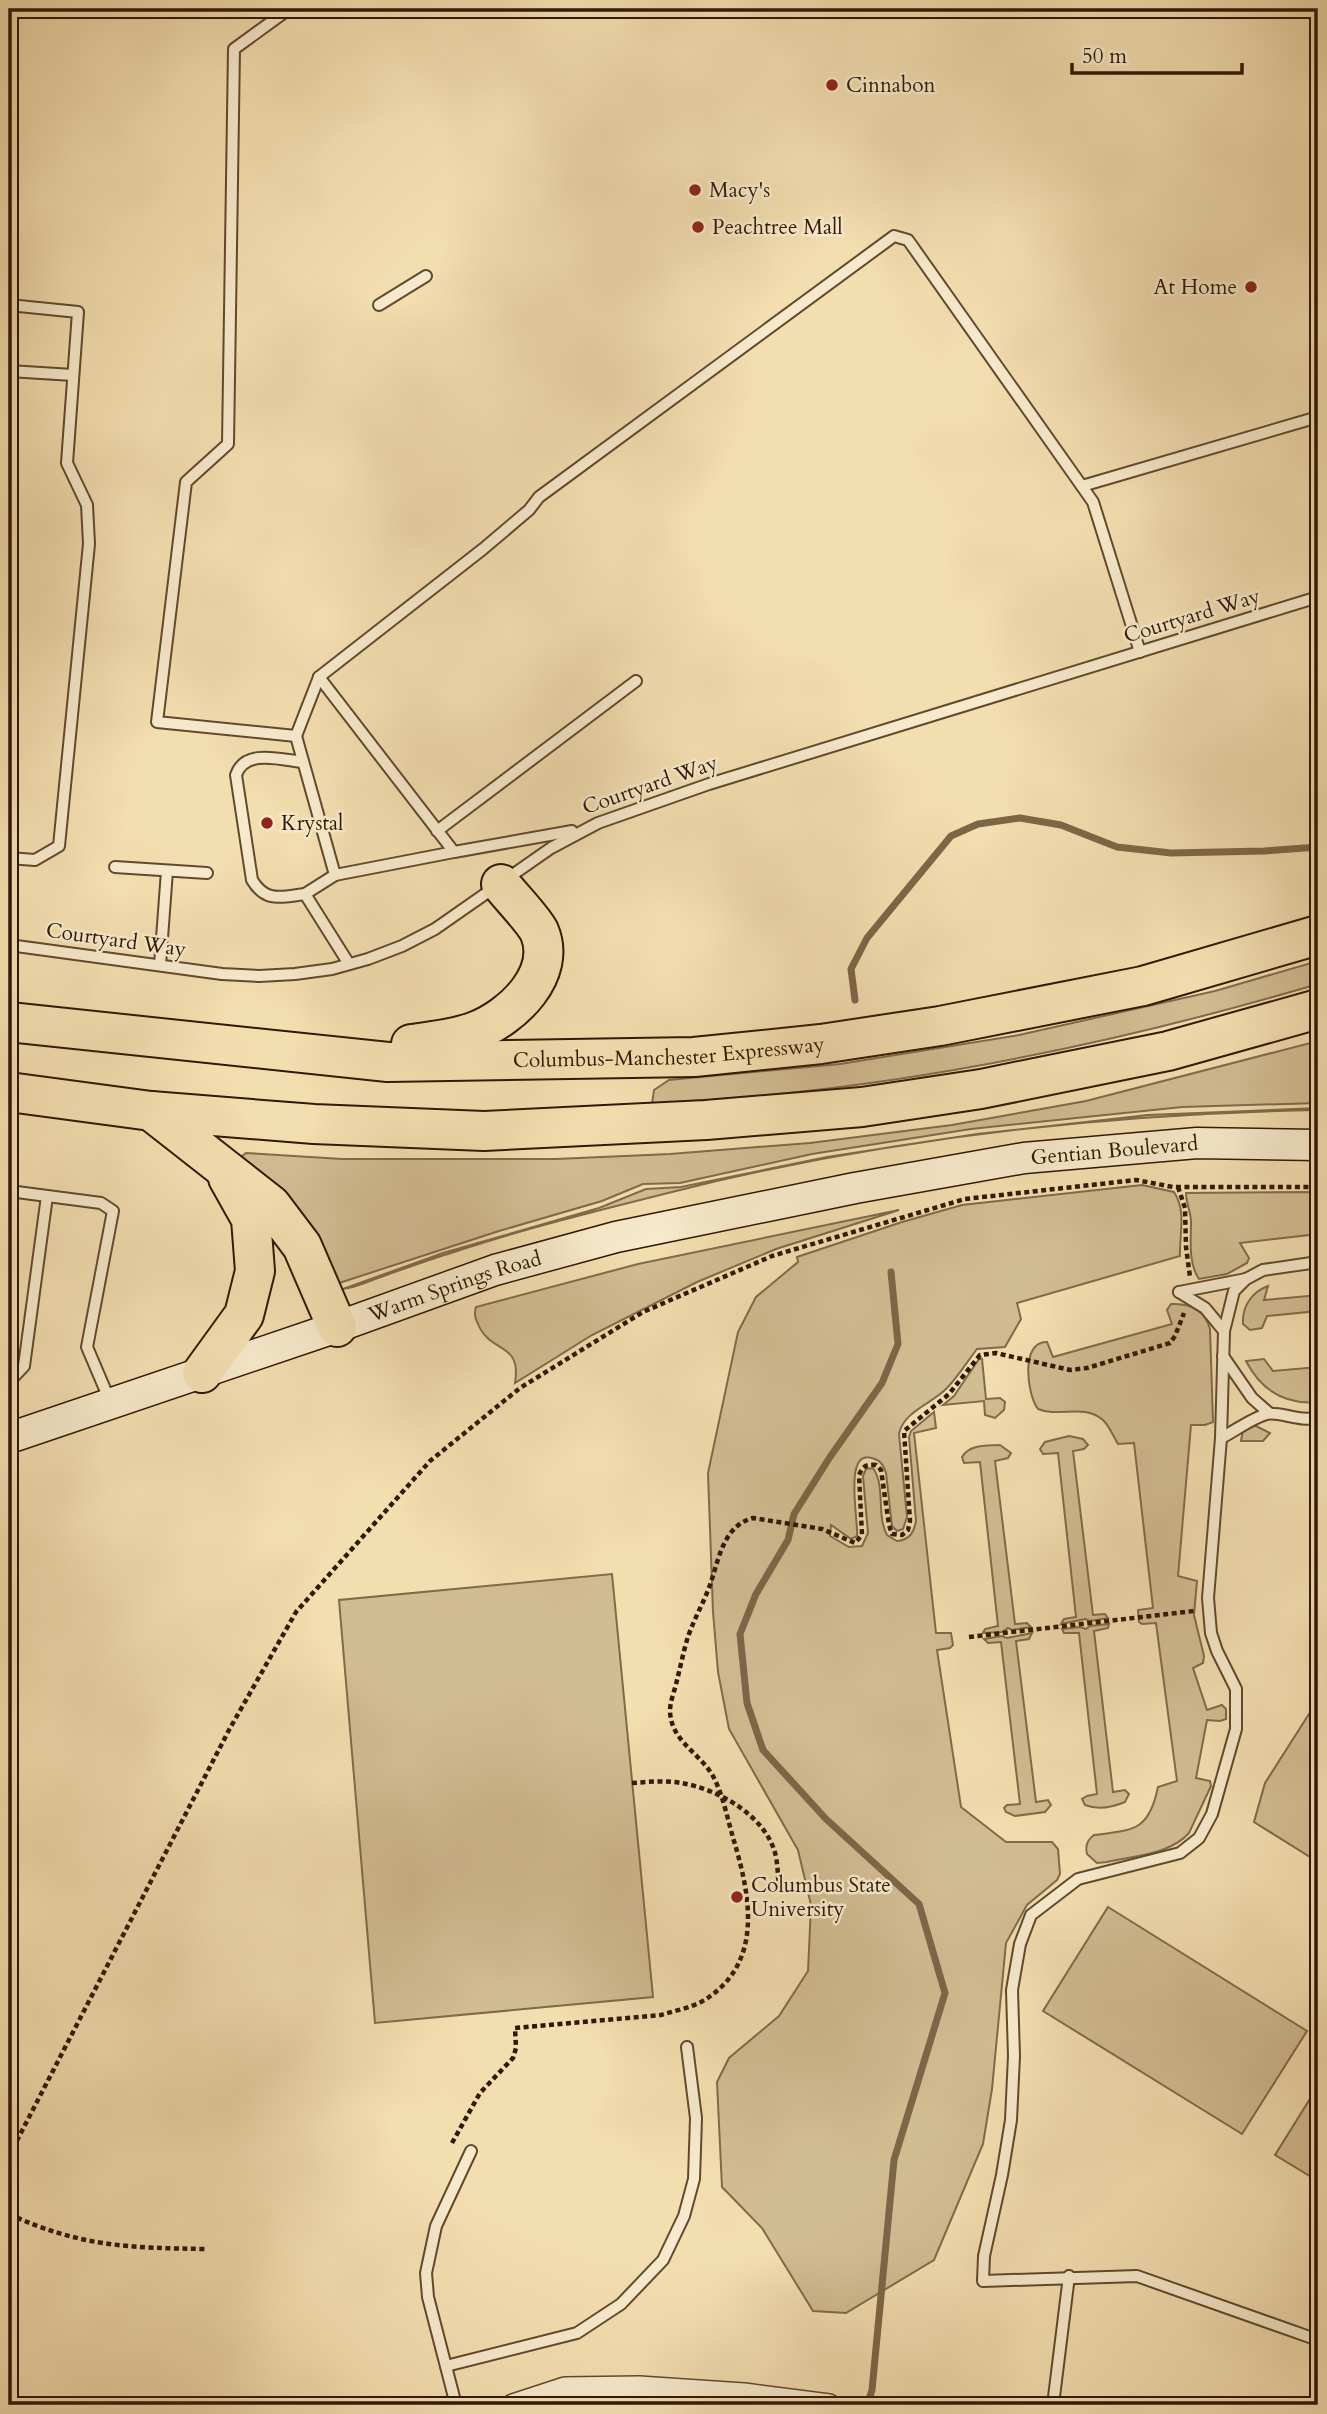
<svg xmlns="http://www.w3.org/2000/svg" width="1327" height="2414" viewBox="0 0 1327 2414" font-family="Cardo,serif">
<rect width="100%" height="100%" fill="#f3deb0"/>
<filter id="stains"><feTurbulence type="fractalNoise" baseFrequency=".00286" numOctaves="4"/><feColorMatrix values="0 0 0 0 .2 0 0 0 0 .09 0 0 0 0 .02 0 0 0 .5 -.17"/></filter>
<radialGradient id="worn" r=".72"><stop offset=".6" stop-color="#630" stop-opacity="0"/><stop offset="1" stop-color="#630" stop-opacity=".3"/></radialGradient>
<g fill="#d2bc92" stroke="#816a4a" stroke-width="2">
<path d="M1318 961V984C1139 1037 954 1077 768 1095 729 1099 690 1101 652 1104L654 1090 669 1080 840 1064 1019 1035 1215 991Z"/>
<polygon points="1318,1041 1318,1103 1182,1107 971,1129 812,1154 680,1183 643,1184 602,1201 499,1231 333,1285 241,1157 246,1153 342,1159 556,1159 670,1154 810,1143 952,1125 1086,1101"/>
<path d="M1318 1108V1110C1100 1114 880 1139 668 1193 596 1211 524 1229 454 1252 428 1260 403 1269 378 1278 367 1282 355 1288 343 1289L443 1253 599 1208 646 1189 681 1187 827 1157 977 1134 1148 1115Z"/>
<path d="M1142 1185 1174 1192C1187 1212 1179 1235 1180 1256L1017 1303 1021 1319 1005 1347 977 1349C967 1362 957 1378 946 1389 931 1404 903 1412 899 1434L907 1517 903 1529 897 1531 892 1526 886 1473C884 1467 882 1462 877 1460 841 1441 859 1522 857 1536L851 1539 831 1525 830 1536 849 1547 862 1546 868 1533 863 1476 866 1469 873 1468C886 1487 876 1515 887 1535L897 1541C910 1540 914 1532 916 1521L909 1437 911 1431 934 1412 936 1428 914 1433 936 1633H951L953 1645 950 1648 937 1650 961 1807 1006 1842H1052L1058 1849 1060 1874 1057 1880 1027 1905 1006 1943 992 2089 983 2144 934 2260 846 2313 813 2311 762 2228 722 2187 717 2082 729 2058 779 2016 808 1971 811 1905 798 1850 729 1729 718 1672 713 1612 708 1473 738 1332 756 1297 798 1262 797 1257 902 1222 962 1205Z"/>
<path d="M1318 1192V1234L1240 1243 1249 1258 1247 1263 1227 1274 1199 1279C1188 1263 1191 1240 1191 1222 1191 1212 1186 1203 1186 1193Z"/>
<path d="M899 1210 776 1249 697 1282 592 1335 515 1383C522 1341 490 1354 478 1324 475 1317 474 1314 476 1307L638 1264Z"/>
<path d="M1268 1286 1264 1300 1318 1295V1311L1267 1316 1262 1328 1250 1330 1243 1324C1242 1306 1252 1292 1268 1286Z"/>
<path d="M1171 1304C1190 1303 1205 1310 1210 1329L1213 1422 1205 1425H1191L1178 1576 1197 1581 1194 1615 1204 1656 1203 1663 1193 1668 1207 1710 1222 1705 1226 1709V1719L1220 1721 1207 1720 1196 1778 1210 1781 1211 1786 1189 1833C1171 1854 1133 1856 1107 1862L1097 1863 1087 1854C1085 1846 1087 1840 1094 1835 1134 1830 1149 1831 1158 1787L1177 1781 1156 1623 1142 1624 1139 1622 1138 1610 1153 1608 1134 1443 1118 1444C1113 1436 1110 1427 1103 1420 1083 1403 1059 1418 1038 1409 1027 1395 1020 1341 1047 1342L1053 1357 1172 1324 1167 1310Z"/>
<polygon points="979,1359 982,1359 986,1399 1000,1398 1005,1402 1004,1410 995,1418 985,1415 984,1401 943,1405 954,1396"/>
<path d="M1264 1359 1273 1371 1318 1367V1402C1285 1405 1261 1390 1246 1361Z"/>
<polygon points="1254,1425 1270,1433 1263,1441 1241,1441 1243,1430"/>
<polygon points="1069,1436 1083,1439 1088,1445 1084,1449 1073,1451 1093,1615 1105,1614 1108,1618 1090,1621 1085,1619 1061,1624 1064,1619 1076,1617 1058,1453 1043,1454 1040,1449 1045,1442"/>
<path d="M1000 1445 1011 1453 1008 1458 995 1461 1015 1624 1027 1623 1031 1627 1012 1630 1008 1628 1002 1632 983 1633 985 1629 998 1626 980 1462 964 1463 962 1457C970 1444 986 1446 1000 1445Z"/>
<polygon points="612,1574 653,1997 375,2023 339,1600"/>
<path d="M1109 1624 1108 1628 1094 1631 1113 1792 1125 1790 1129 1794 1125 1802C1113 1807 1098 1810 1085 1805L1082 1799 1087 1796 1097 1794 1079 1633H1064L1062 1629 1080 1627 1086 1629 1090 1626Z"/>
<polygon points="1032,1633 1029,1639 1016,1641 1036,1802 1048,1800 1051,1805 1045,1812 1015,1816 1006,1812 1004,1808 1007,1805 1020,1804 1001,1642 988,1643 984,1639 1002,1636 1007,1638"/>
<polygon points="1318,1700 1318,1862 1254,1822 1265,1783"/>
<polygon points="1108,1907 1307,2031 1242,2134 1043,2011"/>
<polygon points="1318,2086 1318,2181 1275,2155"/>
</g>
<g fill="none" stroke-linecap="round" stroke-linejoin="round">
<g stroke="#7d6647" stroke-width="7">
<polyline points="855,1000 851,969 867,938 951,836 978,824 1020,818 1061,825 1117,847 1171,853 1264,851 1318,847"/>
<polyline points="867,2405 872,2390 894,2160 945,1993 919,1904 826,1819 763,1750 747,1703 740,1634 756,1594 788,1540 794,1514 830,1457 882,1383 898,1344 891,1272"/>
</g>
<defs>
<g id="lane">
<polyline points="289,9 234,49 228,444 186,482 157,722 296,736 319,677 483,549 529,510 539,497 894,236 908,240 1093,502 1140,652"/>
<polyline points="9,305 78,312 67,463 87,505 89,544 59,846 35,860 9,858"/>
<polyline points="379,305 426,276"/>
<polyline points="9,371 73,375"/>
<polyline points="1082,486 1318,417"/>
<polyline points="319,677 454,852 572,831"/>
<polyline points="296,736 335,875 454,852"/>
<path d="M303 762C282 760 245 748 236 775L252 880C266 903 281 897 305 894"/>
<polyline points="437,831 636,681"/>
<polyline points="115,867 207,873"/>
<polyline points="335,875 305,894 349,964"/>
<polyline points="9,945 222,974 259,976 295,974 332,969 368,959 402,946 435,929 551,848 598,823 709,784 1318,597"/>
<polyline points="160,965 167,871"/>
<polyline points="9,1191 101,1203 113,1211 87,1347 110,1401"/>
<polyline points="1318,1262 1263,1270 1246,1279 1234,1291 1224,1331 1221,1438 1208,1598 1211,1633 1217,1651 1236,1689 1236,1729 1212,1814 1199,1838 1180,1853 1078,1879 1031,1915 1020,1944 1012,1990 1014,2056 1011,2120 1002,2175 984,2256 983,2281 1137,2276 1318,2340"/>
<polyline points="1179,1292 1246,1279"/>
<polyline points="1179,1292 1205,1308 1224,1331"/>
<polyline points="1223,1356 1252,1398 1269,1413"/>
<polyline points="9,1382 24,1366 47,1196"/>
<path d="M1221 1438C1235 1431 1252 1418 1267 1414 1280 1411 1301 1423 1318 1417"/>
<polyline points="446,2366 577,2333 621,2304 663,2260 684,2216 694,2179 696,2118 687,2047"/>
<polyline points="456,2405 428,2297 426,2273 436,2226 471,2151"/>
<polyline points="1053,2405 1069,2276"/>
</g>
<polyline id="street" points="513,2405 565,2388 639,2387 744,2394 829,2405"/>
<g id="secondary">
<path id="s1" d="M9 1438 337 1327 495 1270 616 1237 855 1188 1024 1158 1197 1143 1318 1145"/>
</g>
<g id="highway">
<path id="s2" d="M9 1022 388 1062 694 1057 821 1044 940 1026 1143 986 1318 935"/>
<path d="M411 1044C432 1041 456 1039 476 1031 512 1017 558 974 539 931 532 918 511 897 501 884"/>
<polyline points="9,1092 151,1111 314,1124 484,1131 706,1120 862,1107 981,1089 1168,1051 1318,1009"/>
<polyline points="151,1111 271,1205 302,1246 337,1327"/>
<polyline points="202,1373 244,1315 255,1271 251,1219 228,1178"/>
</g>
</defs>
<use href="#lane" stroke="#61492e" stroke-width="14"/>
<use href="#street" stroke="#61492e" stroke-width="24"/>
<use href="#secondary" stroke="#301702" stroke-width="33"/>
<use href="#highway" stroke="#301702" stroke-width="42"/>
<g stroke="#301702" stroke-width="4.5" stroke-dasharray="5 3.5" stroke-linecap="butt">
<polyline points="1178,1187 1185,1208 1186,1247 1190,1277"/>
<polyline points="969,1637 1194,1611"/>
<path d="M632 1783C648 1782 665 1780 681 1783 719 1789 768 1817 776 1857 778 1868 778 1879 779 1890"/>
<path d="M452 2143 480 2093 513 2058 516 2048 515 2028 661 2015C674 2011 689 2008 701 2002 764 1966 751 1898 734 1841 728 1821 724 1799 715 1780 703 1754 671 1743 670 1711 670 1701 675 1690 677 1680 681 1665 684 1648 689 1634 695 1617 704 1602 710 1585 719 1559 723 1526 753 1518L822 1529 855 1543 862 1535 859 1475C863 1466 866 1464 876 1465L881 1470 889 1525 892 1534 902 1535 908 1530 910 1521 904 1431 949 1394 980 1355 996 1353 1070 1370 1087 1368 1170 1343 1175 1336 1184 1313"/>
<polyline points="9,2156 229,1730 296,1612 430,1461 520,1388 643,1312 772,1256 965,1199 1136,1180 1173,1187 1318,1187"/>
<path d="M9 2214C80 2247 131 2248 208 2249"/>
</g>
<use href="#lane" stroke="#f7eacc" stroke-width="10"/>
<use href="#street" stroke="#f7eacc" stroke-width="21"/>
<use href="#secondary" stroke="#f7eacc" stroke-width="30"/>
<use href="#highway" stroke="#f3deb0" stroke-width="38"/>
</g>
<g fill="#8f2418" stroke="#f7eacc" stroke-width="2.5">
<circle cx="832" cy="85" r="7"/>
<circle cx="695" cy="190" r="7"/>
<circle cx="698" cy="227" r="7"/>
<circle cx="1251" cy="287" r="7"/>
<circle cx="267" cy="823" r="7"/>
<circle cx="737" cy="1897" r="7"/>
</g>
<g text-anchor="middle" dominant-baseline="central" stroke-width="5" stroke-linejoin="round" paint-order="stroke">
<g font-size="21" fill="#301702" stroke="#f7eacc" text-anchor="start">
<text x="846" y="85">Cinnabon</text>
<text x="709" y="190">Macy's</text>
<text x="712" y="227">Peachtree Mall</text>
<text x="1237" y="287" text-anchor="end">At Home</text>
<text x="281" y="823">Krystal</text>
<text x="751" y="1885">Columbus State<tspan x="751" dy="24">University</tspan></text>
</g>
<g font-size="21" fill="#301702" stroke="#f7eacc">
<text transform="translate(1192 616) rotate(-17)">Courtyard Way</text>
<text transform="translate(650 785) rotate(-19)">Courtyard Way</text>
<text transform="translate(116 940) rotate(8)">Courtyard Way</text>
<text stroke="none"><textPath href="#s2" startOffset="662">Columbus-Manchester Expressway</textPath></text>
<text stroke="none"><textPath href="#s1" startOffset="1146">Gentian Boulevard</textPath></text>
<text stroke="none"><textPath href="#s1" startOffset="471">Warm Springs Road</textPath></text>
</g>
</g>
<rect width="1327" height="2414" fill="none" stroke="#f3deb0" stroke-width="35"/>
<rect x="10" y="10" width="1306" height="2393" fill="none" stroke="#301702" stroke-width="3.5"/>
<rect x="18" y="18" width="1292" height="2379" fill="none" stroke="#301702" stroke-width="2"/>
<path d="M1072 63v10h170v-10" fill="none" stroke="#301702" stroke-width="3.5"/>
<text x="1082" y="63" font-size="21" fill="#301702" stroke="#f7eacc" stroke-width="5" paint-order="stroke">50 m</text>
<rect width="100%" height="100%" filter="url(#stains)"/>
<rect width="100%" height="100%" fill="url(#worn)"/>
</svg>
